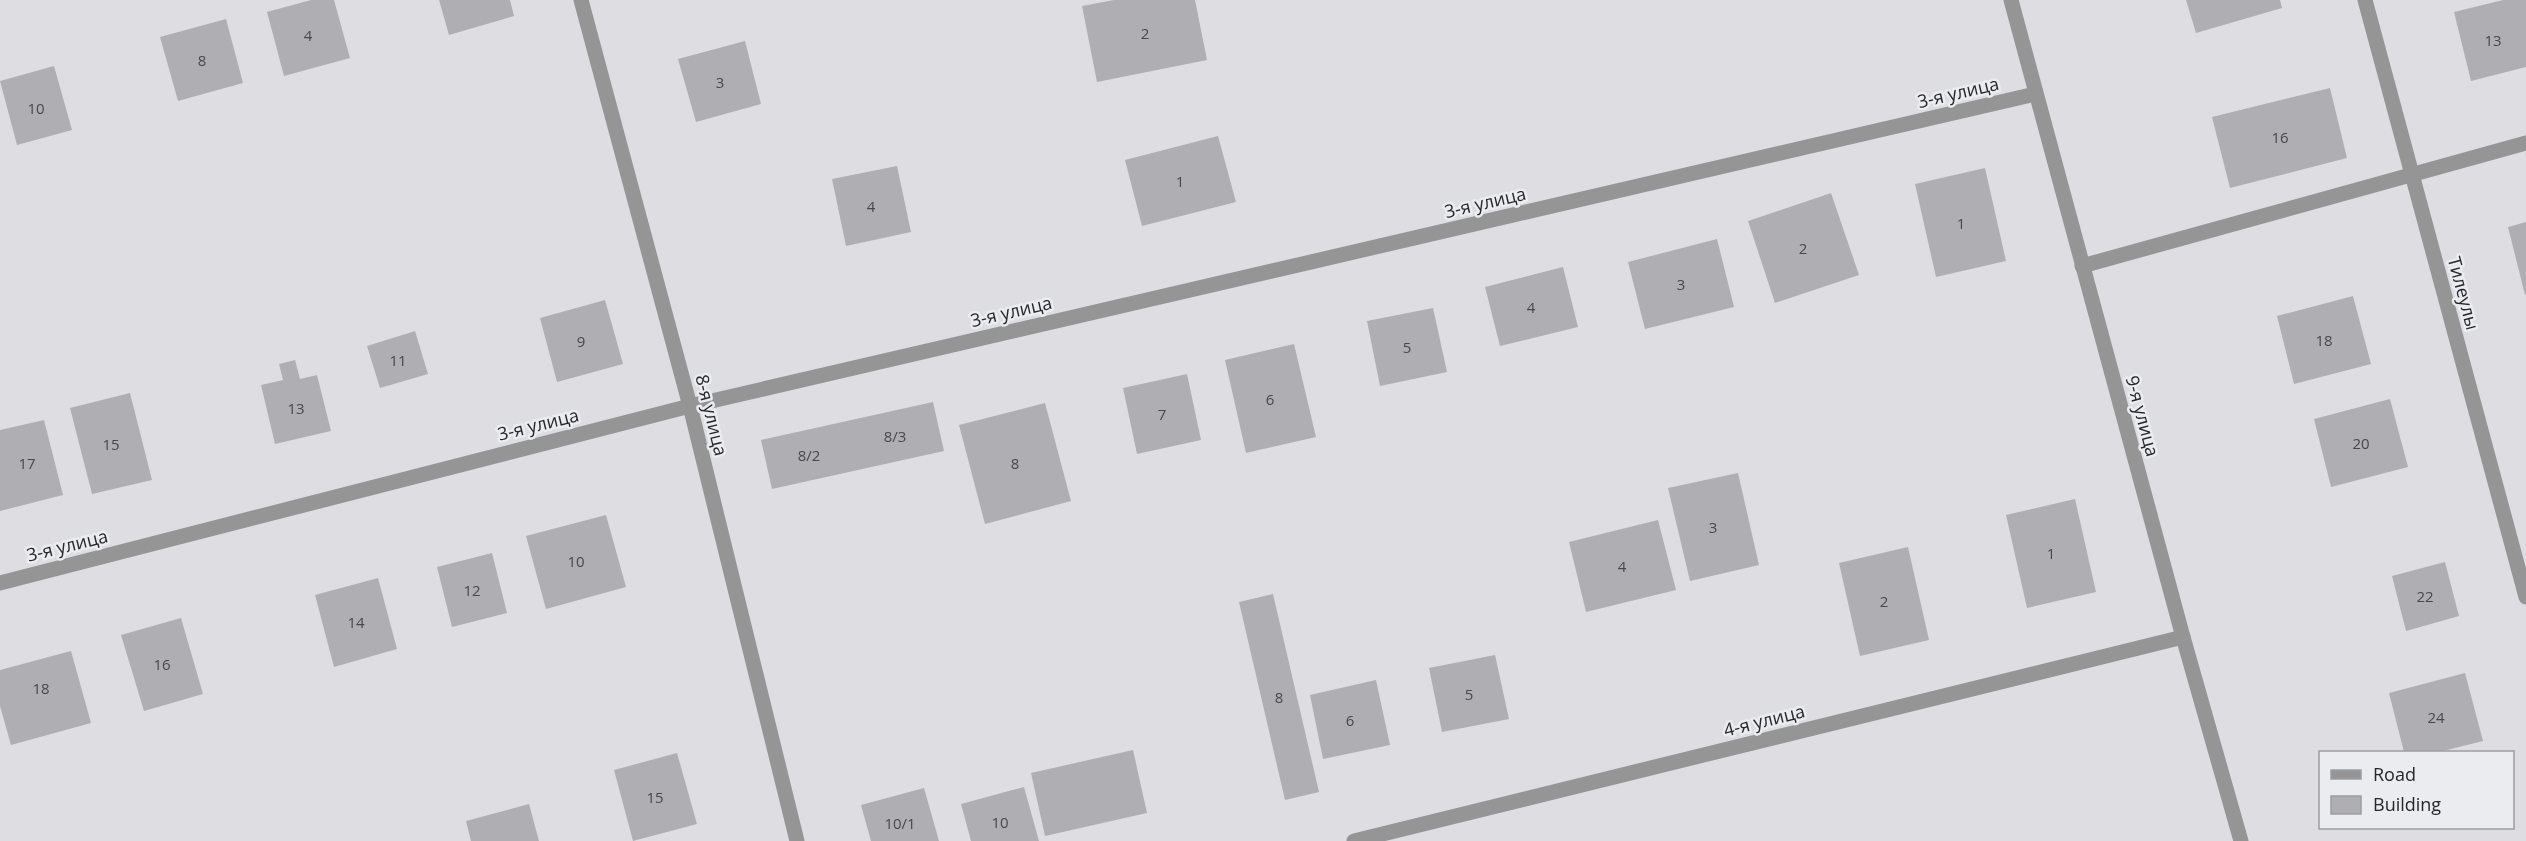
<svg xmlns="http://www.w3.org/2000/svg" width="2526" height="841" viewBox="0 0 2526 841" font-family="'Open Sans',sans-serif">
<rect width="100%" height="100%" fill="#dedee2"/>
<g fill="#afafb3">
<polygon points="311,0 334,0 350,58 284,76 267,12"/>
<polygon points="439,0 510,0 514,16 449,35"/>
<polygon points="1114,0 1195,0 1207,60 1097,82 1082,6"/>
<polygon points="2186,0 2280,0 2282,8 2196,33"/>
<polygon points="2503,0 2526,0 2526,67 2471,81 2454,12"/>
<polygon points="226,19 243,83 178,101 160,37"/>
<polygon points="745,41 761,104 696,122 678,59"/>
<polygon points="54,66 72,130 17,145 0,81"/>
<polygon points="2330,88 2347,158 2230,188 2212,117"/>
<polygon points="1218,136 1236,202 1142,226 1125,160"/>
<polygon points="897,166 911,232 846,246 832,179"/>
<polygon points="1985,168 2006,261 1936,277 1915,184"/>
<polygon points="1831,193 1859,275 1775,303 1748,221"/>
<polygon points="2526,222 2526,294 2525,295 2508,227"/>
<polygon points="1717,239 1734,307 1645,329 1628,262"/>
<polygon points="1563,267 1578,327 1500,346 1485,287"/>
<polygon points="2353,296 2371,364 2294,384 2277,316"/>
<polygon points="605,300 623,364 557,382 540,318"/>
<polygon points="1433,308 1447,372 1380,386 1367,321"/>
<polygon points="415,331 428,374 380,388 367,346"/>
<polygon points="1294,344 1316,437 1246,453 1225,360"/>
<polygon points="295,360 300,379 317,375 331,431 275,444 261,385 283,380 279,364"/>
<polygon points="1187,374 1201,440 1137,454 1123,388"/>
<polygon points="130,393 152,480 92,494 70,408"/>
<polygon points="2390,399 2408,467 2331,487 2314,419"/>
<polygon points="933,402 944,451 772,489 761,440"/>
<polygon points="1045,403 1071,501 985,524 959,425"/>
<polygon points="44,420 63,495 0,511 0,430"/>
<polygon points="1738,473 1759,565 1690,581 1668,488"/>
<polygon points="2075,499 2096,592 2027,608 2006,515"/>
<polygon points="606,515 626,587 546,609 526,536"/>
<polygon points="1658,520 1676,590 1586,612 1569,542"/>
<polygon points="1908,547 1929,640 1860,656 1839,563"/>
<polygon points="492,553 507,613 452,627 437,567"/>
<polygon points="2445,562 2459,616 2406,631 2392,576"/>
<polygon points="378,578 397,649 334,667 315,595"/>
<polygon points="1273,594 1319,792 1285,800 1239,602"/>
<polygon points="181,618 203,694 144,711 121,635"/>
<polygon points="71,651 91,723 11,745 0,706 0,670"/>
<polygon points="1495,655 1509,719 1442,732 1429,668"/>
<polygon points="2465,673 2483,741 2439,752 2404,752 2389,693"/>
<polygon points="1376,680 1390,745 1323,759 1310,695"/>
<polygon points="1133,750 1147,813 1045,836 1031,773"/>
<polygon points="677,753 697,824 633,841 614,770"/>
<polygon points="1024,787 1039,841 971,841 961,804"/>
<polygon points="924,788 939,841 871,841 861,805"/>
<polygon points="529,804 539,841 471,841 466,821"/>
</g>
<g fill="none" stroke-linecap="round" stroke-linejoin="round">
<g stroke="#949594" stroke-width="15">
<polyline points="581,0 690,406 797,841"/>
<polyline points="2011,0 2183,637 2241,841"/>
<polyline points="2365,0 2526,597"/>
<polyline points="2082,266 2526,143"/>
<polyline points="0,583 690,406 2035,94"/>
<polyline points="1354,841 2183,637"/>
</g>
</g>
<g text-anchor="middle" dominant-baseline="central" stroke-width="5" stroke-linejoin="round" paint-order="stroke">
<g font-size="15" fill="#48484b">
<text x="1145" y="33">2</text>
<text x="308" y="35">4</text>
<text x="2493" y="40">13</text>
<text x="202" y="60">8</text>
<text x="720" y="82">3</text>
<text x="36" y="108">10</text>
<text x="2280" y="137">16</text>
<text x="1180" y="181">1</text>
<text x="871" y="206">4</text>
<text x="1961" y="223">1</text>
<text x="1803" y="248">2</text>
<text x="1681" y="284">3</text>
<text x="1531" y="307">4</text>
<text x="2324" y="340">18</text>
<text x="581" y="341">9</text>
<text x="1407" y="347">5</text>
<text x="398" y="360">11</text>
<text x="1270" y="399">6</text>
<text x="296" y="408">13</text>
<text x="1162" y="414">7</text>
<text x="895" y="436">8/3</text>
<text x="2361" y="443">20</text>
<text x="111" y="444">15</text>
<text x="809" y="455">8/2</text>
<text x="27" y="463">17</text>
<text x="1015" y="463">8</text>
<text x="1713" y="527">3</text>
<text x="2051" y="553">1</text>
<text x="576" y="561">10</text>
<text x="1622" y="566">4</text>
<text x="472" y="590">12</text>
<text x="2425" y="596">22</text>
<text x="1884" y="601">2</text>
<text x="356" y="622">14</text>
<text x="162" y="664">16</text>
<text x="41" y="688">18</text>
<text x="1469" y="694">5</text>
<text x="1279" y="697">8</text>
<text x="2436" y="717">24</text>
<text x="1350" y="720">6</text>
<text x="655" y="797">15</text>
<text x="1000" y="822">10</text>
<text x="900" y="823">10/1</text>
</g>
<g font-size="18" fill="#262628" stroke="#ebecef">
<text transform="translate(1958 92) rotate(-13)">3-я улица</text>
<text transform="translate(1485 202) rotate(-13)">3-я улица</text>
<text transform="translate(2464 293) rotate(75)">Тилеулы</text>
<text transform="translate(1011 311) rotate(-13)">3-я улица</text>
<text transform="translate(712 415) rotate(76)">8-я улица</text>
<text transform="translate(2143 416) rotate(75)">9-я улица</text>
<text transform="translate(538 424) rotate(-14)">3-я улица</text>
<text transform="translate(67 545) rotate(-14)">3-я улица</text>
<text transform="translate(1764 720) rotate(-14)">4-я улица</text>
</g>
</g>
<rect x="2319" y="751" width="195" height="78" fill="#ebecef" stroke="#9c9d9f" stroke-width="1.5"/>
<rect x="2331" y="770" width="30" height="9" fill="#949594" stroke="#9c9d9f" stroke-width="1.5"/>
<text x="2373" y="781" font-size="18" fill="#262628">Road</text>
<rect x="2331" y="796" width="30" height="18" fill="#afafb3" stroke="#9c9d9f" stroke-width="1.5"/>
<text x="2373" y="811" font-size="18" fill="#262628">Building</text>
</svg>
